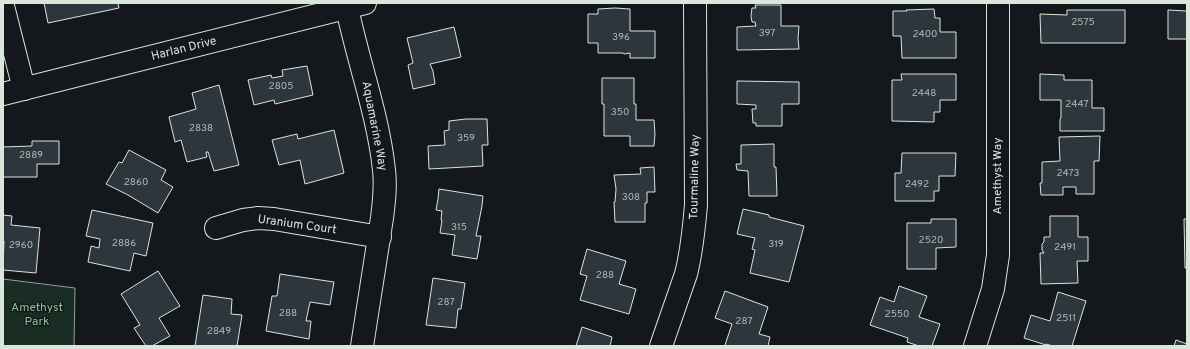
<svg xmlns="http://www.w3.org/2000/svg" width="1190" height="349" viewBox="0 0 1190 349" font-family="Overpass,sans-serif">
<rect width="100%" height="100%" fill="#14181c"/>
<polygon fill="#1a2d24" stroke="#939e99" points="3,279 75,288 74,346 3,346"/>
<g fill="#2c363c" stroke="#d8e6dc">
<polygon points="44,3 118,3 119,8 48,23"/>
<polygon points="755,5 781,5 781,26 799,26 798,38 799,49 737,50 737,27 756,26 755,22 752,22 751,16 752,8 756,8"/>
<polygon points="615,8 630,9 630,31 655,31 655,58 630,58 630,53 624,54 623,53 598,53 598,43 588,43 588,14 598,14 598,9"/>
<polygon points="934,9 935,18 940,18 940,32 956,32 956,58 902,58 901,36 893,36 893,11 907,11 906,10"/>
<polygon points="1067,10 1125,10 1125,43 1041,43 1040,14 1067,15"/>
<polygon points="1168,10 1187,11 1187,39 1168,39"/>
<polygon points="454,27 461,57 430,64 433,71 435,84 413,89 408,65 413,63 407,38"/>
<polygon points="307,66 313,95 275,104 274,100 254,105 248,80 271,75 272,78 283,76 282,70"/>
<polygon points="901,74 956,74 956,100 940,100 940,112 934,112 934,122 892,121 892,80 902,80"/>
<polygon points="1040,74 1064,75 1064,80 1092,80 1092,108 1104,108 1104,131 1060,131 1060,119 1061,118 1061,100 1040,100"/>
<polygon points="602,78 634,78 634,104 636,104 636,120 654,120 655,134 654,146 630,146 630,136 604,136 604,104 602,104"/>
<polygon points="737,81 799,82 799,104 782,104 782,126 756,126 756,123 753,123 752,109 756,109 756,105 737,104"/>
<polygon points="219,85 239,165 214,171 208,152 206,152 207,157 187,162 181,140 175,142 169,117 196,109 192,93"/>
<polygon points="466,119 487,119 488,145 482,145 483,166 429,169 428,146 445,145 444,131 449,130 449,121"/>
<polygon points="334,130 344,173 305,184 300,160 279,165 272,140 297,134 298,139"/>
<polygon points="1100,136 1099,161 1094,161 1094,194 1076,194 1076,187 1063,187 1063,195 1041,195 1040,183 1042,183 1042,162 1060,161 1059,137"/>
<polygon points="32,141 59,141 59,164 37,164 37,177 3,177 3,147 32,146"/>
<polygon points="774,144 774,167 776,167 777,196 749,196 748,171 737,170 736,164 741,164 741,145"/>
<polygon points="129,150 166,170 161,180 173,187 158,213 128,195 106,184 119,162 122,163"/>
<polygon points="902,153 956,153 955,176 939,176 939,191 934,191 934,201 895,201 895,173 901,173"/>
<polygon points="654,167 655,192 647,192 647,203 645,203 645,222 615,222 614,202 615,202 616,189 614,175 641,174 640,168"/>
<polygon points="439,189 483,196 482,206 476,236 481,236 477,259 452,255 455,235 440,233 442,220 441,220 442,211 436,210 438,199"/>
<polygon points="743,209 769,215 769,217 804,226 789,282 750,273 755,250 752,249 755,238 737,234"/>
<polygon points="92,210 153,223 146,256 134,253 130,271 88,262 91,246 99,248 100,239 86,236"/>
<polygon points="3,215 12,216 11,225 40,228 36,273 3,270 4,241 3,241"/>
<polygon points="1050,216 1078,216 1078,237 1088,237 1088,261 1077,261 1078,283 1041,284 1040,253 1044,253 1042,250 1042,244 1044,242 1044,237 1050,237"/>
<polygon points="931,219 956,219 956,247 936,248 936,269 907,269 907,223 931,223"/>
<polygon points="1184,219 1187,219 1187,268 1185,268"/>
<polygon points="587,249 626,261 619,284 636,289 629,314 580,300 587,276 580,274"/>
<polygon points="158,271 180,306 159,318 170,336 152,346 146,346 134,328 140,325 121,294"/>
<polygon points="280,274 334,282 330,305 310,302 306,321 311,321 309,339 266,331 272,296 277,296"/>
<polygon points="433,278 465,283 461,309 458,309 456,328 426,325"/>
<polygon points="899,286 927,296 919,317 940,324 932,346 919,346 907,342 908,338 870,325 880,297 894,302"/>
<polygon points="725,291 768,307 759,334 770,337 768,346 728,346 725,345 732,324 715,318"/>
<polygon points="1058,292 1086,301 1072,346 1053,346 1046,344 1046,345 1024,338 1031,315 1050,321"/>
<polygon points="203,295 232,299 231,314 242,315 237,346 195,346"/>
<polygon points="582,327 612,337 610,346 576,346"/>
<polygon points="1176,340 1187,344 1187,346 1174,346"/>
</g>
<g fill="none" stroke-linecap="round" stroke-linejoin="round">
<defs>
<g id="minor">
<path d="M346 3C357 59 378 113 384 170 386 186 384 202 382 218L362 346"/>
<polyline points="3,6 24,89"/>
<polyline points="3,94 365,3"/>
<polyline points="216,228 243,220 258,218 274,219 380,237"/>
<path d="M661 346 686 274C692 251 694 228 696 205L695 3"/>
<polyline points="975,346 993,289 998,255 998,3"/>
</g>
</defs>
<use href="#minor" stroke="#d8e6dc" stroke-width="24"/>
<use href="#minor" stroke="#14181c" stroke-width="22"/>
</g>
<g text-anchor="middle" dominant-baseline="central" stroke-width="3" stroke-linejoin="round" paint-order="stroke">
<g font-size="10" fill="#adbab4">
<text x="1083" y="22">2575</text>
<text x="767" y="33">397</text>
<text x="925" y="34">2400</text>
<text x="621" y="37">396</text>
<text x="281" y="86">2805</text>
<text x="924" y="93">2448</text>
<text x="1077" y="104">2447</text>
<text x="620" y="112">350</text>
<text x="201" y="128">2838</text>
<text x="466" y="138">359</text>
<text x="31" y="155">2889</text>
<text x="1068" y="173">2473</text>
<text x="136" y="182">2860</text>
<text x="917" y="184">2492</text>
<text x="631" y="197">308</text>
<text x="459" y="227">315</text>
<text x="931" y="240">2520</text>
<text x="124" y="243">2886</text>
<text x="776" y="244">319</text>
<text x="21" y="245">2960</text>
<text x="1065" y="247">2491</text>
<text x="605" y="275">288</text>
<text x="446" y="302">287</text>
<text x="288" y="313">288</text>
<text x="897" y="314">2550</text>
<text x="1066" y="318">2511</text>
<text x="744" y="321">287</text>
<text x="219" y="331">2849</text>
</g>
<g font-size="12" fill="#d8e6dc" stroke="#14181c">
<text transform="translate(184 49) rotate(-14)">Harlan Drive</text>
<text transform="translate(374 126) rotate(79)">Aquamarine Way</text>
<text transform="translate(998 176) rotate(-90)">Amethyst Way</text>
<text transform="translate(695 177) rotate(-89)">Tourmaline Way</text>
<text transform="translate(297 225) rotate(8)">Uranium Court</text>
</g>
<g font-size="12" fill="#8ac095" stroke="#14181c">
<text x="37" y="308">Amethyst<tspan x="37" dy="14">Park</tspan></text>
</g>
</g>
<rect width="1190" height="349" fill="none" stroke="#d8e6dc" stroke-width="8"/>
</svg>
